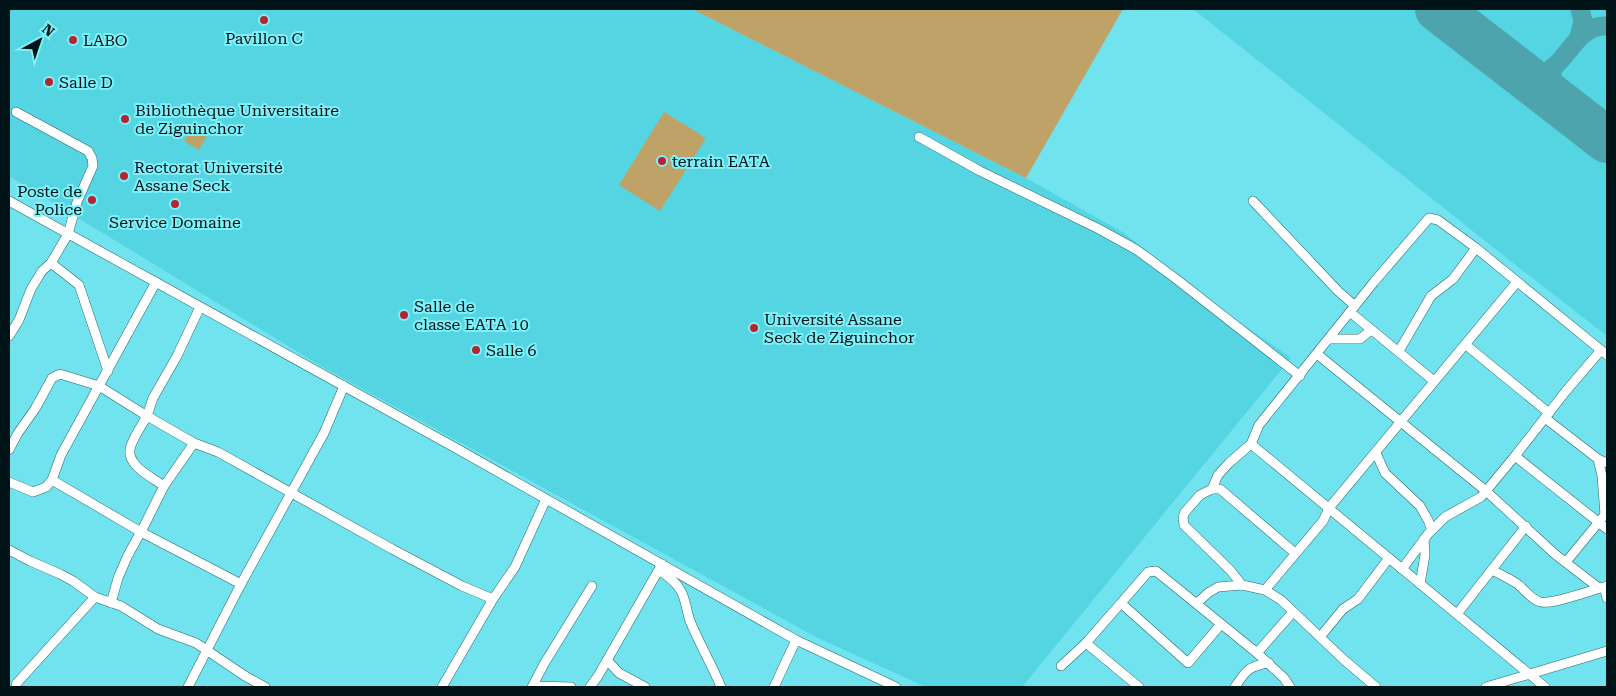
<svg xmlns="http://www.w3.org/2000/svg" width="1616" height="696" viewBox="0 0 1616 696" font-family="'Roboto Serif',serif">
<rect width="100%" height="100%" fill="#70e3ee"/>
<g fill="#54d5e1">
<polygon points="9,9 692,9 1026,178 1124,233 1207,299 1291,358 1022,687 926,687 818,638 326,369 9,176"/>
<polygon points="1193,9 1607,9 1607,336 1513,263"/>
</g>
<g fill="#bfa268">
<polygon points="692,9 1123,9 1026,178"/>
<polygon points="664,112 706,138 660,211 619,185"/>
<polygon points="195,121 210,130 199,150 184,141"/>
</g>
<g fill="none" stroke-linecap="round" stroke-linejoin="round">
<g stroke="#4ea4ad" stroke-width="19">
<polyline points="1579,37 1583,21 1580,9"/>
<path d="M1553 67C1550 83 1549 89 1559 103"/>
<path d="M1520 73C1527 74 1533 76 1540 74 1567 68 1574 24 1607 26"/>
</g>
<polyline stroke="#4ea4ad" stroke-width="46" points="1438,9 1607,140"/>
<defs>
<g id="minor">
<polyline points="919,137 980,171 1099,229 1137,250 1175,278 1300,376"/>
<polyline points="9,201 454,447 796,640 896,687"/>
<polyline points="1253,201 1338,291 1355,306"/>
<polyline points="51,263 79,285 108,371"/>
<polyline points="156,282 61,455 52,480 141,532 241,584"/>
<polyline points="200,307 177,356 153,398 147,416 194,443 218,452 392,549 462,586 493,599"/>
<polyline points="1350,312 1434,381"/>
<polyline points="9,336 19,320 31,289 42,271 51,263 68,234 77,202 93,166 92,158 88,151 16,112"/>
<polyline points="1329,339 1360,339 1371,330"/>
<polyline points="1466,345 1549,413"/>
<polyline points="1399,351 1431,296 1453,279 1476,248"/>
<polyline points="1317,354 1486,491 1556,555 1599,588"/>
<polyline points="1545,418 1598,459 1607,463"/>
<polyline points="1251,444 1545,687"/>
<path d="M9 450 18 433 35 409 52 378 60 374 99 386 147 416C142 425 132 439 130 449 127 466 153 478 164 486"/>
<polyline points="1376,453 1385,473 1420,506 1428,520 1432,530"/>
<polyline points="1515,456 1607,529"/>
<polyline points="1598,459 1602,476 1605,515"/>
<polyline points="9,482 33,492 46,487 52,480"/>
<polyline points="1212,489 1218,475 1229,463 1251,444 1259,425 1374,282 1429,218 1438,220 1476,248 1607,355"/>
<polyline points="9,550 30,561 60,574 73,581 95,597 121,606 158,629 196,643 245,676 265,687"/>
<polyline points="1566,562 1607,512"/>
<polyline points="1402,569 1428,534 1445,517 1481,497 1515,456 1566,391 1601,350"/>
<path d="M659 570C666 575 675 581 679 588 686 597 686 610 690 621 699 643 712 665 721 687"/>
<path d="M1492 570C1500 574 1508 578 1516 583 1524 588 1530 599 1540 602 1552 605 1592 590 1607 586"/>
<polyline points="1420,584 1425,555 1424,539"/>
<polyline points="1242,585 1230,570 1184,525 1183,517 1185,512 1200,495 1212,489 1220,489 1295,553"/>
<polyline points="1604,587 1607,598"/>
<polyline points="1265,590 1323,521 1329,508 1517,282"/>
<polyline points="111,603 118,578 128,555 143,528 164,486 194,443"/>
<polyline points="1197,603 1208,593 1218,587 1242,585 1265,590 1281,600 1343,659 1376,687"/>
<polyline points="1122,604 1188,663 1221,624"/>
<polyline points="1457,614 1526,526"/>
<polyline points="1320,637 1343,609 1358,599 1389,558"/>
<polyline points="1086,643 1139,687"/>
<polyline points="1257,653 1293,612"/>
<polyline points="607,660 619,673 645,687"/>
<polyline points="1061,666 1086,643 1148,572 1156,571 1257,653 1284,678 1290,687"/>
<polyline points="16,684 95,597"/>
<polyline points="533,686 571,687"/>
<polyline points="188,687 241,584 324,433 344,386"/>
<polyline points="442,687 493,599 515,567 546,499"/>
<polyline points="532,687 544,664 592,586"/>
<polyline points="590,687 598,676 662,564"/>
<polyline points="774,687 796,640"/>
<path d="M1235 687C1246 670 1249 666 1269 663"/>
<polyline points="1486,687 1607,651"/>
</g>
</defs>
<use href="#minor" stroke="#27656b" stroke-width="10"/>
<use href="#minor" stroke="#fff" stroke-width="9"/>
</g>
<g fill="#b6252f" stroke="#7ef1fb" stroke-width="2">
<circle cx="264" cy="20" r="5"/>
<circle cx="73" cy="40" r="5"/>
<circle cx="49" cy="82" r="5"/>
<circle cx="125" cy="119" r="5"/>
<circle cx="662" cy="161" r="5"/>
<circle cx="124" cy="176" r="5"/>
<circle cx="92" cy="200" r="5"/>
<circle cx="175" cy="204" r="5"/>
<circle cx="404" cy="315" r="5"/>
<circle cx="754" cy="328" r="5"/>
<circle cx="476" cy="350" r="5"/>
</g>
<g text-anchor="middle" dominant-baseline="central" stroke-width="4" stroke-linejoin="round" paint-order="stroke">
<g font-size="16" fill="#001316" stroke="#7ef1fb" text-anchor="start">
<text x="264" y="38" text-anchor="middle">Pavillon C</text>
<text x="83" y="40">LABO</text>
<text x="59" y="82">Salle D</text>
<text x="135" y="110">Bibliothèque Universitaire<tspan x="135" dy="18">de Ziguinchor</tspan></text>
<text x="672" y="161">terrain EATA</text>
<text x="134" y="167">Rectorat Université<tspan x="134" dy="18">Assane Seck</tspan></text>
<text x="82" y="191" text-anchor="end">Poste de<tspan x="82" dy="18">Police</tspan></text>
<text x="175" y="222" text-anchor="middle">Service Domaine</text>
<text x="414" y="306">Salle de<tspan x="414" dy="18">classe EATA 10</tspan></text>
<text x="764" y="319">Université Assane<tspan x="764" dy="18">Seck de Ziguinchor</tspan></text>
<text x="486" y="350">Salle 6</text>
</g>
</g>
<rect width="1616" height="696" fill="none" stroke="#001316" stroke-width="20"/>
<g transform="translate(40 40) rotate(40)" stroke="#7ef1fb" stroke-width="4" paint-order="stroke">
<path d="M0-4L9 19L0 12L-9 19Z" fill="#001316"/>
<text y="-8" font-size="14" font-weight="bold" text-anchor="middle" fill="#001316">N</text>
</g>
</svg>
